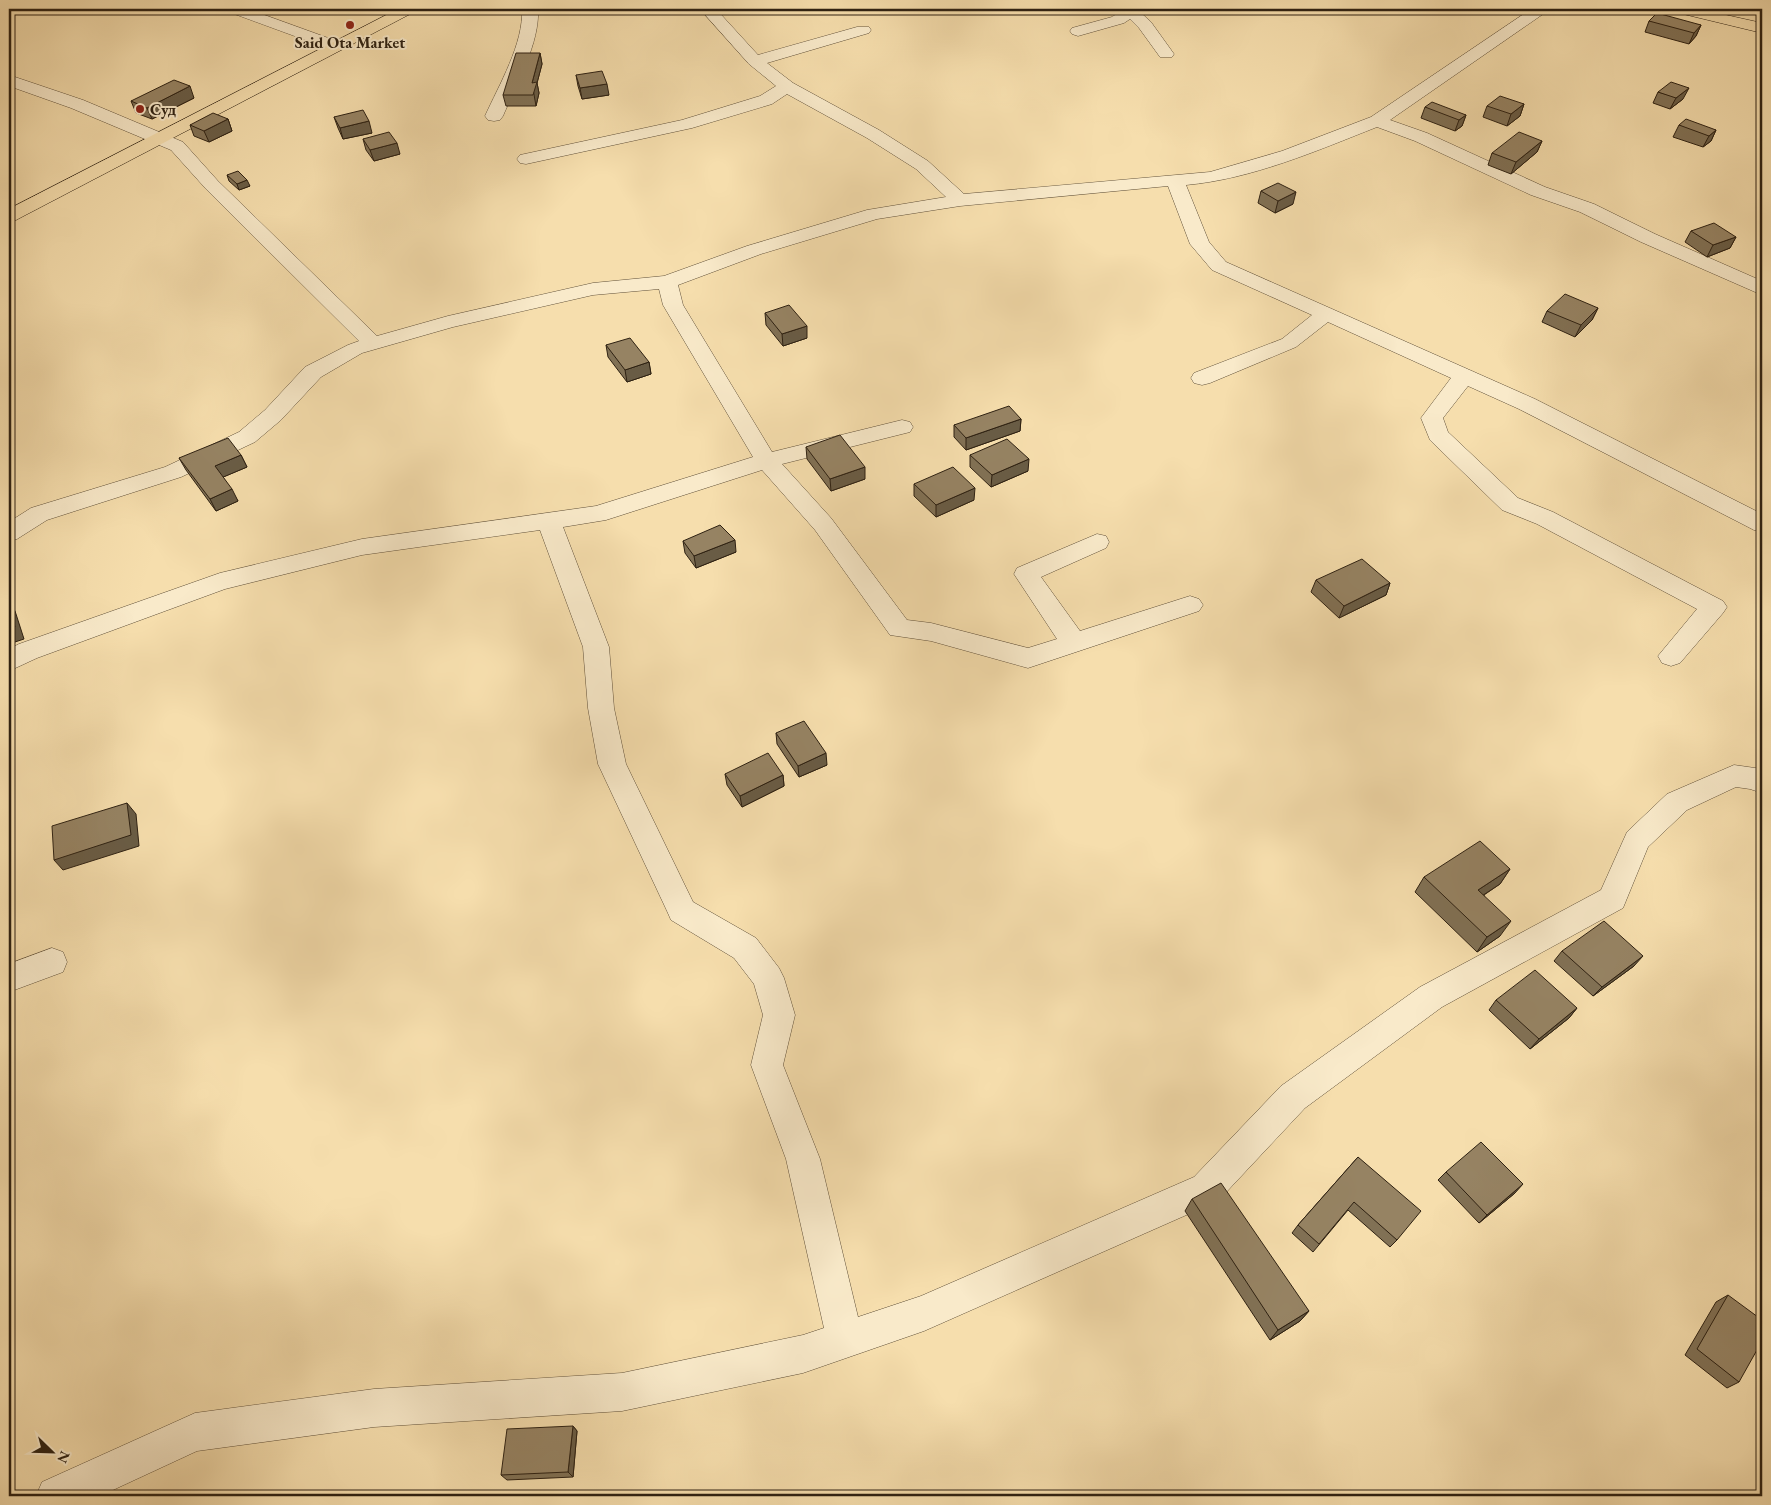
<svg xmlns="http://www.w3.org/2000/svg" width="1771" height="1505" viewBox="0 0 1771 1505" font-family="'EB Garamond',serif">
<rect width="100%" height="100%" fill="#f6dead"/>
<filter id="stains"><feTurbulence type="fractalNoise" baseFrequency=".004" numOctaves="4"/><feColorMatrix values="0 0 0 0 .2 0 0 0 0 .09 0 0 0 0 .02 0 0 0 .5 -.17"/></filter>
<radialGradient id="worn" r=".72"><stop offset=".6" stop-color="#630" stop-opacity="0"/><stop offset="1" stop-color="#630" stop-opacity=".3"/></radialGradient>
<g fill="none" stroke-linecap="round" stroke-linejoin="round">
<defs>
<g id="minor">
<polygon points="226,9 248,9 342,43 344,46 342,49 330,49 229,12"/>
<path d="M522 9H538C540 43 516 85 503 116L500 120 494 121 488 120 485 116C499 85 524 43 522 9Z"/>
<path d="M700 9H716L758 55 857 27H869L871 30 869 33 767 63 793 83 879 130 928 161 964 194 1210 172 1282 151 1371 117 1531 9H1549L1546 12 1390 120 1427 133 1545 187 1594 204 1655 234 1762 281V295L1641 242 1580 212 1531 195 1415 141 1377 127C1316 151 1252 179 1186 185L1209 242 1226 262 1535 399 1762 514V532L1754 530 1519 409 1468 386 1443 418 1448 432 1518 498 1553 512 1723 601 1727 607 1723 613 1680 663 1671 666 1662 663 1658 656 1697 609 1537 524 1502 510 1430 440 1421 418 1451 378 1328 322 1296 347 1210 383 1202 385 1194 383 1191 378 1194 373 1282 339 1312 315 1212 270 1190 244 1168 186 960 206 877 219 761 254 678 285 683 305 772 452 902 420 910 422 913 427 910 432 782 464 831 518 907 620 931 623 1028 648 1057 639 1014 574 1017 568 1097 534 1106 536 1109 542 1106 548 1041 577 1080 631 1190 596 1199 599 1203 605 1199 611 1028 668 931 641 890 635 815 530 762 470 606 520 563 527 609 647 614 708 626 764 693 902 756 938 779 968 784 978 795 1015 783 1065 820 1159 858 1317 921 1296 1194 1177 1281 1086 1420 987 1601 890 1627 832 1667 794 1734 765 1762 769V793L1750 789 1736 787 1687 810 1648 847 1623 908 1442 1007 1305 1108 1218 1201 924 1331 803 1373 622 1411 374 1427 197 1451 100 1496H36L42 1482 195 1413 374 1389 622 1373 803 1335 824 1328 786 1159 751 1065 763 1015 754 984 734 958 671 920 667 911 598 764 588 708 583 647 540 530 362 555 225 589 37 658 9 671V649L19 644 220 573 362 539 596 506 753 457 663 305 659 289 593 295 453 327 362 353 321 377 281 420 255 442 181 477 47 520 17 539 9 541V522L31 508 165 467 239 432 265 410 305 367 348 345 359 341 206 189 171 150 71 108 9 86V75L83 100 183 142 218 181 377 336 448 316 593 283 664 276 747 246 867 210 946 197 916 169 867 138 787 94 772 104 692 128 526 164 520 163 517 159 520 155 682 120 760 96 776 86 749 64Z"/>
<polygon points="1124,9 1142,9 1140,12 1151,22 1174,54 1172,57 1160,57 1139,28 1130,19 1124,23 1078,36 1072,34 1070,31 1072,28 1112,17"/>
<polygon points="52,948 63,952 67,962 63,972 9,992 9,964"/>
</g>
<g id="major">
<polygon points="398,9 417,9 414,12 16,220 9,222 9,209"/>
<polygon points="1672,9 1699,9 1762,23 1762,33 1675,12"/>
</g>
</defs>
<use href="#minor" stroke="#605039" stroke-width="1"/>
<use href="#major" stroke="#2e2112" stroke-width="1"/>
<use href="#minor" fill="#f9eaca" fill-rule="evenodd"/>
<use href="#major" fill="#f6dead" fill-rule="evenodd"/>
</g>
<g fill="#817155" stroke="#2e2112">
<polygon points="1649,21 1701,25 1696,36 1689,44 1645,32"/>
<polygon points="540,53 542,64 537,83 539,93 536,106 506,106 503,95"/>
<polygon points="576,75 609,95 582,99 578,86"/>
<polygon points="1658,92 1683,99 1670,109 1653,103"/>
<polygon points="194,98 152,119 136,113 131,101"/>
<polygon points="1524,104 1520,116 1507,126 1483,117 1487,106"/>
<polygon points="1425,107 1466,115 1462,126 1455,131 1421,118"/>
<polygon points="334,117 372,133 343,139 338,128"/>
<polygon points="228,119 232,131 209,142 194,136 190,125"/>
<polygon points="1679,125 1716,130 1711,141 1703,147 1673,137"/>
<polygon points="363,139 400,154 374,161 366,150"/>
<polygon points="1542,141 1537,152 1511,174 1488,165 1492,153"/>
<polygon points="227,175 250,186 239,190 229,181"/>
<polygon points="1261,191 1293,204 1275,213 1258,203"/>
<polygon points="1691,231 1736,237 1730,248 1707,257 1685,242"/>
<polygon points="1598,308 1592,320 1575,337 1542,322 1547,311"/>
<polygon points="765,313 807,338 783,346 766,325"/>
<polygon points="606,345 649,362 651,374 627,382 608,357"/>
<polygon points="1021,419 1020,431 966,450 954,437 954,425"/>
<polygon points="806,447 865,479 831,491 807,459"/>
<polygon points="241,455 247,467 223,477 238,501 216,511 186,470 179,458"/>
<polygon points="970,455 1028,471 991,487 970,467"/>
<polygon points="914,484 974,500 936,517 914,496"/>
<polygon points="683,541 736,552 696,568 685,553"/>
<polygon points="1316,580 1390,583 1386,595 1339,618 1311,592"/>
<polygon points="776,733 827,765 799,777 777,744"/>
<polygon points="725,774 783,775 784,786 742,807 727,785"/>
<polygon points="1510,869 1500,884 1484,895 1500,936 1477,952 1415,892 1424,877"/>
<polygon points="1562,951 1634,966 1593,996 1554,961"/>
<polygon points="1496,1000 1577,1008 1569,1018 1530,1049 1489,1010"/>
<polygon points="1358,1157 1397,1240 1390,1247 1348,1210 1313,1252 1292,1233 1298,1225"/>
<polygon points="1446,1172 1515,1193 1479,1223 1438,1180"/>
<polygon points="1192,1199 1309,1311 1300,1321 1270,1340 1185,1211"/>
<polygon points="1728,1295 1739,1382 1727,1388 1685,1355 1716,1302"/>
<polygon points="573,1426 577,1431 573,1477 507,1480 501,1475"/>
</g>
<g fill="#695c45" stroke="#2e2112">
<polygon points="1701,25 1696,36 1689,44 1694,33"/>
<polygon points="540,53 542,64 537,83 539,93 536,106 532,83"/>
<polygon points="607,84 609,95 582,99 580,88"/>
<polygon points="190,86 194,98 152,119 147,108"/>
<polygon points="1689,88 1683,99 1670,109 1676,98"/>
<polygon points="1524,104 1520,116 1507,126 1511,114"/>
<polygon points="1466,115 1462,126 1455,131 1459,120"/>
<polygon points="228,119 232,131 209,142 204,131"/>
<polygon points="369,121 372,133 343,139 340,128"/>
<polygon points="1716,130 1711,141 1703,147 1709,136"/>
<polygon points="1542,141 1537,152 1511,174 1516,162"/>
<polygon points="397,143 400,154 374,161 370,150"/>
<polygon points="247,180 250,186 239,190 237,184"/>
<polygon points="1296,192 1293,204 1275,213 1278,201"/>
<polygon points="1736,237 1730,248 1707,257 1713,245"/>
<polygon points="1598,308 1592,320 1575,337 1581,325"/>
<polygon points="807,326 807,338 783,346 782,334"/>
<polygon points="649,362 651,374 627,382 625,370"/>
<polygon points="1021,419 1020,431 966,450 966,438"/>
<polygon points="241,455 247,467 221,478 215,466"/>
<polygon points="1029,459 1028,471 991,487 992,475"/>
<polygon points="865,467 865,479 831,491 830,479"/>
<polygon points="975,488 974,500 936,517 936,505"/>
<polygon points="232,489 238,501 216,511 210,499"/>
<polygon points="735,540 736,552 696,568 694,556"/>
<polygon points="1390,583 1386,595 1339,618 1344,606"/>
<polygon points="9,602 15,611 24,639 9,644"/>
<polygon points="826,753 827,765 799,777 798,766"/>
<polygon points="783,775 784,786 742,807 740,796"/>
<polygon points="127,803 136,814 139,846 63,870 54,860"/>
<polygon points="1510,869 1500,884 1468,905 1478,890"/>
<polygon points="1511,921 1500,936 1477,952 1487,937"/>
<polygon points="1643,956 1634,966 1593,996 1602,987"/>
<polygon points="1577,1008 1569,1018 1530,1049 1539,1039"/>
<polygon points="1523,1184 1515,1193 1479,1223 1487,1215"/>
<polygon points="1309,1311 1300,1321 1270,1340 1278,1330"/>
<polygon points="573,1426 577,1431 573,1477 568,1472"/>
</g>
<g fill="#968363" stroke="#2e2112">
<polygon points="1657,13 1701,25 1694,33 1649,21"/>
<polygon points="516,53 540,53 532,83 537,82 533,95 503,95"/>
<polygon points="602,71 607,84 580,88 576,75"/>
<polygon points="174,80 190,86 147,108 131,101"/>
<polygon points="1671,82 1689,88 1676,98 1658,92"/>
<polygon points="1500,96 1524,104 1511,114 1487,106"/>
<polygon points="1432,102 1466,115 1459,120 1425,107"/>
<polygon points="363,110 369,121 340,128 334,117"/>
<polygon points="213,113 228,119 204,131 190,125"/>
<polygon points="1686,119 1716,130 1709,136 1679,125"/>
<polygon points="389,132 397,143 370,150 363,139"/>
<polygon points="1519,132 1542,141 1516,162 1492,153"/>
<polygon points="238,171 247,180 237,184 227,175"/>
<polygon points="1278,183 1296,192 1278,201 1261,191"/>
<polygon points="1714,223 1736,237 1713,245 1691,231"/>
<polygon points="1565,294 1598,308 1581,325 1547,311"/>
<polygon points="789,305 807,326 782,334 765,313"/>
<polygon points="630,338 649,362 625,370 606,345"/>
<polygon points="1009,406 1021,419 966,438 954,425"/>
<polygon points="840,435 865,467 830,479 806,447"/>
<polygon points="228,438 241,455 215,466 232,489 210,499 179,458"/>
<polygon points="1007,439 1029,459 992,475 970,455"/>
<polygon points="953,467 975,488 936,505 914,484"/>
<polygon points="720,525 735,540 694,556 683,541"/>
<polygon points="1362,559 1390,583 1344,606 1316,580"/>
<polygon points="9,606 15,627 9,630"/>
<polygon points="804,721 826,753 798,766 776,733"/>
<polygon points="768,753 783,775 740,796 725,774"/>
<polygon points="127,803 131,835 54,860 52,826"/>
<polygon points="1480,841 1510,869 1478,890 1511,921 1487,937 1424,877"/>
<polygon points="1604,921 1643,956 1602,987 1562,951"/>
<polygon points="1535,970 1577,1008 1539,1039 1496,1000"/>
<polygon points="1481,1142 1523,1184 1487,1215 1446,1172"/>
<polygon points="1358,1157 1421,1211 1397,1240 1354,1202 1319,1244 1298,1225"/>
<polygon points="1221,1183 1309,1311 1278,1330 1192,1199"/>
<polygon points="1728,1295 1762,1320 1762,1341 1739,1382 1697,1349"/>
<polygon points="573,1426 568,1472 501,1475 507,1429"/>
</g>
<g fill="#8f2418" stroke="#f9eaca" stroke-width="2">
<circle cx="350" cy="25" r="5"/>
<circle cx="140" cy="109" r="5"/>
</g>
<g text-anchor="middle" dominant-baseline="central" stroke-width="4" stroke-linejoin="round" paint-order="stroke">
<g font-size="16" font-weight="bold" fill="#2e2112" stroke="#f9eaca">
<text x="350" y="42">Said Ota Market</text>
<text x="150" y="109" text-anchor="start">Суд</text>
</g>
</g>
<rect width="1771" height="1505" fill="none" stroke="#f6dead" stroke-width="30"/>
<rect x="10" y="10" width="1751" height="1485" fill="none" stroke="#2e2112" stroke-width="2.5"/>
<rect x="15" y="15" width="1741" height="1475" fill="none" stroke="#2e2112"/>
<g transform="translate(52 1452) rotate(113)" stroke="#f9eaca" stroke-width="4" paint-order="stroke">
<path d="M0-4L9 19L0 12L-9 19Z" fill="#2e2112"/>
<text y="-8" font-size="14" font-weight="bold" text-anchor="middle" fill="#2e2112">N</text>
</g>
<rect width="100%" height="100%" filter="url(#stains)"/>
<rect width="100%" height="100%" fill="url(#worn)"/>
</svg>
